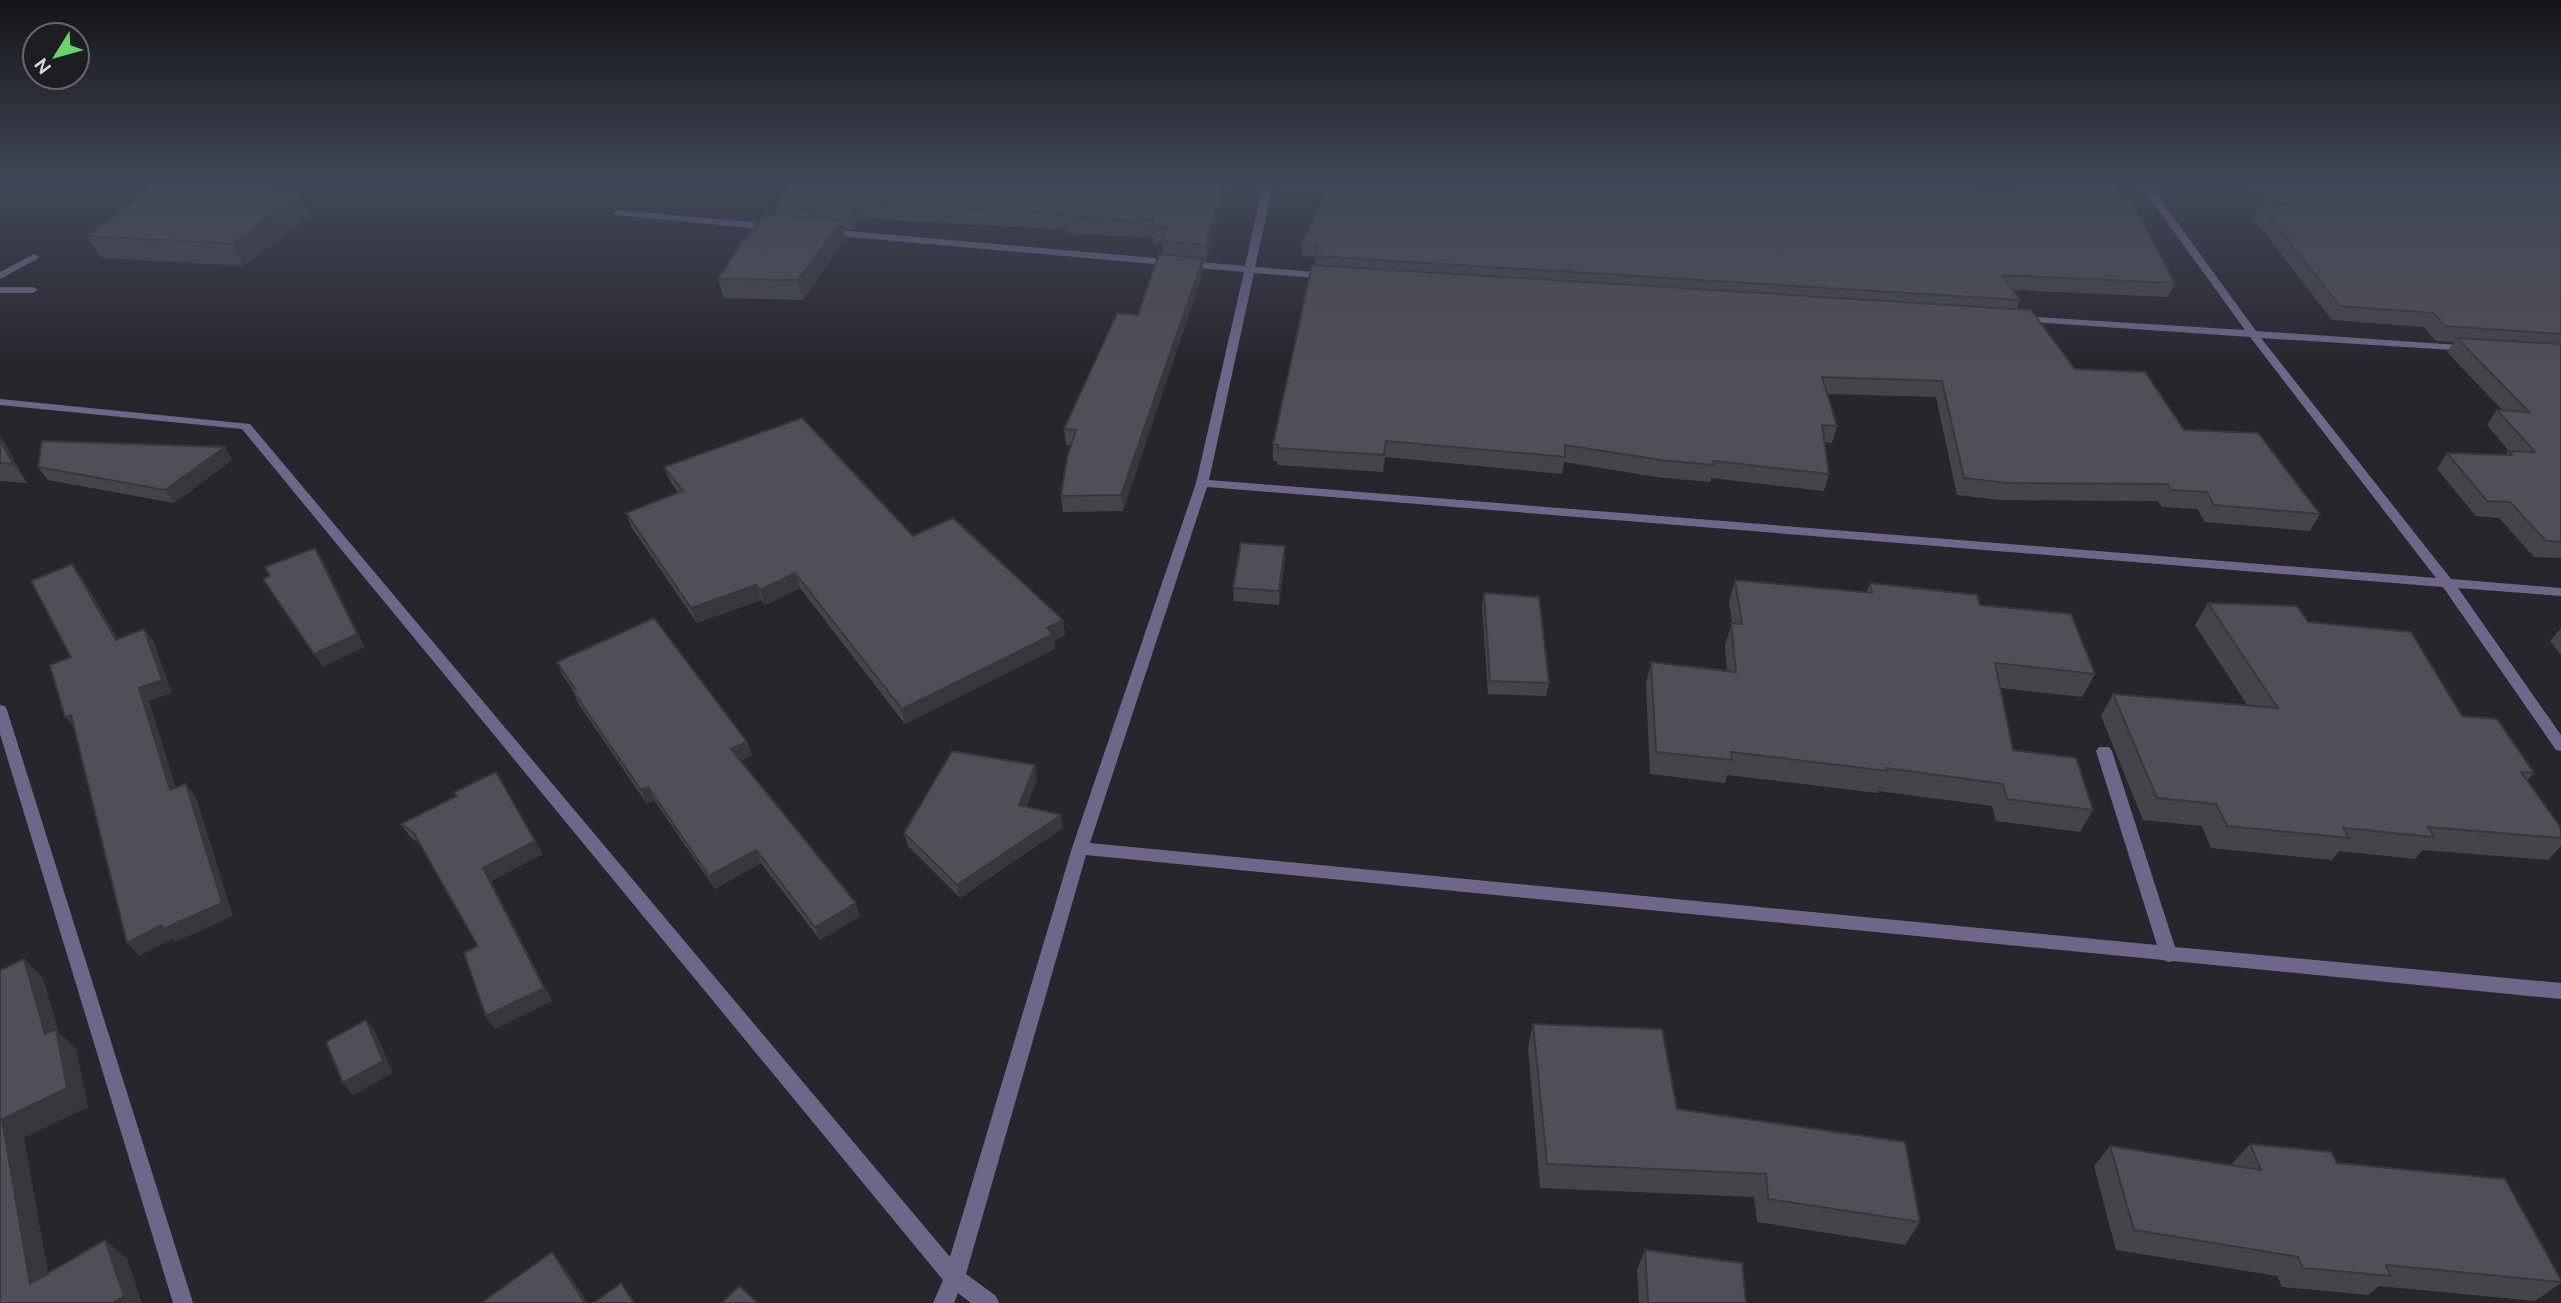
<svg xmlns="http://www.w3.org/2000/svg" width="2561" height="1303" viewBox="0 0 2561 1303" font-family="Ubuntu,sans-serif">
<rect width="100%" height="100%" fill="#27262d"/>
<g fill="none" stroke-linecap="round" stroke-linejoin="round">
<g fill="#6e678a" fill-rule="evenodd">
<polygon points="1263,185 1273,185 1255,267 1327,273 1332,276 1327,279 1254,273 1209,480 2436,578 2250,337 2017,321 2016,319 2021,316 2245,330 2140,185 2150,185 2256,331 2473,346 2474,348 2469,351 2261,338 2451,579 2561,588 2561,596 2458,588 2561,735 2561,751 2556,750 2443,587 1207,487 1090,843 2157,945 2096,751 2099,747 2109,747 2112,751 2175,947 2561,983 2561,999 2173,961 2169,962 2163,960 1086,855 966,1274 996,1296 999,1303 971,1303 958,1293 954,1303 933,1303 943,1280 242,429 0,405 0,399 250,424 950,1257 1072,848 1196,483 1244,272 827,235 822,232 827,229 1245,266"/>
<polygon points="617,210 772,224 777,227 772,230 614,215 612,213"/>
<polygon points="34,254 39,257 37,259 0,279 0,272"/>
<polygon points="0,287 33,287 38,290 33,293 0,293"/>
<polygon points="0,705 5,706 7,710 193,1303 173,1303 0,734"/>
</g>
</g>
<g fill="#45444b">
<polygon points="1228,185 1206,262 1203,261 1203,272 1123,511 1063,512 1061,496 1071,445 1066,445 1064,429 1138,315 1163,254 1163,244 1153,244 1153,237 1066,234 1066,230 860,218 852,229 843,228 845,239 803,300 724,298 718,279 776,215 774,206"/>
<polygon points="1288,185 1899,185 1900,188 2021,195 2024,189 2034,190 2032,185 2114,185 2175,283 2168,297 2012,290 2020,300 2017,309 2075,369 2184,430 2320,514 2310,531 2205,522 2197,509 2162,507 2158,501 2000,500 1957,495 1936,397 1827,394 1837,426 1832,443 1825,442 1829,474 1824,491 1711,478 1710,482 1656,477 1564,462 1562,474 1385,457 1383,472 1277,465 1277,461 1273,461 1273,444 1315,265 1315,257 1302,256 1302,242 1325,194 1287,192"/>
<polygon points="2249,185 2561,185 2561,558 2534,557 2499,518 2476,516 2437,469 2447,453 2505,455 2508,451 2509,451 2487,425 2497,410 2502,410 2447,352 2454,342 2436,341 2424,327 2332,320 2253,218 2260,204 2268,204"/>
<polygon points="310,216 244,266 101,258 87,236"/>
<polygon points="0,435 27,483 0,481"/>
<polygon points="225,447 232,460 174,503 48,480 38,467"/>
<polygon points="664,467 913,536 1063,620 1065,635 1054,641 1055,649 905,724 800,588 765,605 761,600 697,623 632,528 626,513 678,493 670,481"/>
<polygon points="1285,559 1279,605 1234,601 1233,588"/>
<polygon points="1735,580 1867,592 1870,583 1980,605 2095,674 2082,697 2000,688 2013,750 2093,810 2080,832 1996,821 1992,806 1878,791 1877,793 1727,775 1725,783 1650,774 1646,684 1651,662 1727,671 1725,645 1732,623 1729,602"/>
<polygon points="1484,593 1549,683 1546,696 1488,694 1482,606"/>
<polygon points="2208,603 2308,622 2462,716 2534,773 2527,781 2561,828 2561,846 2548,860 2423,850 2415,859 2339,851 2332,860 2211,848 2202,826 2143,820 2101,716 2113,694 2248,706 2195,625"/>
<polygon points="2561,628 2561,655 2550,641"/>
<polygon points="557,662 747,742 752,755 741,761 860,916 820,940 761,863 715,889 654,800 647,804 578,703 572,690 573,690 563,676"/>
<polygon points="1035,765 1037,779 1026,807 1063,828 960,898 908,846 904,833"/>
<polygon points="401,824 543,854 491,881 552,1001 495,1029 486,1016 478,946 420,844 410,837"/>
<polygon points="1533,1024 1677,1109 1920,1222 1905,1245 1757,1222 1754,1197 1540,1188 1528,1048"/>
<polygon points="2250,1144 2337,1163 2561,1280 2561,1283 2535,1301 2379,1286 2368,1295 2282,1287 2277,1276 2116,1250 2094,1166 2110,1146 2231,1165"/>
<polygon points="1645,1250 1746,1303 1639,1303 1637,1270"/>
</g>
<g fill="#38373d">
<polygon points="1223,185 1228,185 1206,262 1206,245"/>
<polygon points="299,194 310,216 244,266 232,244"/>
<polygon points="857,202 860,218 852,229 849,213"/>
<polygon points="841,221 845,239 803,300 798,280"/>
<polygon points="1203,258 1203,272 1123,511 1121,495"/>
<polygon points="0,435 27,483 13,464 0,440"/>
<polygon points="225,447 232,460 174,503 165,490"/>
<polygon points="1285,546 1285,559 1279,605 1279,591"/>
<polygon points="315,548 323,561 365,647 323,667 314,654"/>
<polygon points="72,564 82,577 126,653 116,640"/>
<polygon points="795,573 800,588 765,605 760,590"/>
<polygon points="756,585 761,600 697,623 691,608"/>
<polygon points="1063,620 1065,635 1054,641 1055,649 905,724 902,709 1047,628"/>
<polygon points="144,629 154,642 172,693 149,701 181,804 170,790 139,688"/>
<polygon points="71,715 76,730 65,717"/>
<polygon points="747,742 752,755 737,763 731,749"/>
<polygon points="1035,765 1037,779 1022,819 1019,805"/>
<polygon points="186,784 196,797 233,916 175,942 172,939 139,956 127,943"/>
<polygon points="648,787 654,800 647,804 641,790"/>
<polygon points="1061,815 1063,828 960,898 957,885"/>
<polygon points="535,841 543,854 491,881 552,1001 495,1029 486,1016 483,868"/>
<polygon points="756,850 761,863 715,889 709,876"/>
<polygon points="856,903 860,916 820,940 815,927"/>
<polygon points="24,959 43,978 59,1033 76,1048 88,1107 24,1138 53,1300 30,1284 2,1119 45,1034"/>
<polygon points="366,1020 376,1033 393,1073 353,1095 343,1083"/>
<polygon points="105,1240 127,1258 142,1303 113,1303"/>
<polygon points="552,1252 568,1273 588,1303 585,1303"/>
</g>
<g fill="#504f57" stroke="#38373d" stroke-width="2">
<polygon points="789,185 1223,185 1206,245 1162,241 1167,228 1152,227 1154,220 1064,217 1066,213 857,202 849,213 774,206"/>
<polygon points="1330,185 1899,185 1900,188 2027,196 2024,189 2047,190 2044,185 2114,185 2124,199 2131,199 2175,283 2001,275 2020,300 1315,256 1317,244 1302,242"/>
<polygon points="2269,185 2455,185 2561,191 2561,334 2445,326 2433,313 2340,306 2260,204 2289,205"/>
<polygon points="153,187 299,194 232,244 87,236"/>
<polygon points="766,214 841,221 798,280 718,279 742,242"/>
<polygon points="1159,254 1203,258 1121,495 1061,496 1067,458 1076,430 1064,429 1117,313 1138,315"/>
<polygon points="1312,265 2031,310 2075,369 2145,372 2184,430 2258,433 2320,514 2214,505 2207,492 2171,490 2167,484 2007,483 1964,478 1942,381 1822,377 1837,426 1822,425 1829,474 1713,461 1714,465 1660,460 1565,445 1565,457 1386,441 1384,455 1277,448 1278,445 1273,444"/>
<polygon points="2457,338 2561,344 2561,542 2546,541 2510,502 2487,501 2447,453 2512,455 2508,451 2535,452 2497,410 2529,412"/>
<polygon points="802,418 913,536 953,518 1063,620 1047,628 1053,634 902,709 795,573 760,590 756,585 691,608 626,513 683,491 664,467"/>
<polygon points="0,440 13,464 0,463"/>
<polygon points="42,441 225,447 165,490 38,467"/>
<polygon points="1241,543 1285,546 1279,591 1233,588"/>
<polygon points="315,548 357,634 314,654 263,579 270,576 265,567"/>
<polygon points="72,564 116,640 144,629 162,680 139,688 170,790 186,784 222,903 163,929 162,925 127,943 71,715 65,717 50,665 71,657 31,581"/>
<polygon points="1735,580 1872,593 1870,583 1977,595 1980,605 2071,614 2095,674 1995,663 2013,750 2076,758 2093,810 2007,799 2003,784 1886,768 1887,771 1731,752 1732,760 1656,752 1651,662 1736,672 1731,623 1742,624"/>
<polygon points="1484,593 1539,597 1549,683 1490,681"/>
<polygon points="2208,603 2297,606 2308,622 2411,632 2462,716 2497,719 2534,773 2521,772 2561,828 2561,838 2428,827 2434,837 2343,828 2349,838 2227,826 2216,804 2157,798 2113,694 2278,708"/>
<polygon points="654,618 747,742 731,749 856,903 815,927 756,850 709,876 648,787 641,790 572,690 575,689 557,662"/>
<polygon points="952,751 1035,765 1019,805 1061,815 957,885 904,833"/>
<polygon points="496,772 535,841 483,868 544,988 486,1016 464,953 478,946 413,832 401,824 457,796 454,792"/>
<polygon points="24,959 45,1034 56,1029 67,1088 2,1119 30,1284 105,1240 124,1296 113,1303 0,1303 0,970"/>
<polygon points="366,1020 383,1061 343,1083 326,1042"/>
<polygon points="1533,1024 1662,1029 1677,1109 1905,1142 1920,1222 1768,1199 1766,1174 1547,1164"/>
<polygon points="2250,1144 2331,1152 2337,1163 2505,1179 2561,1280 2561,1282 2386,1265 2391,1276 2303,1268 2298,1257 2134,1230 2110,1146 2261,1170"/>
<polygon points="1645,1250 1742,1263 1746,1303 1648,1303"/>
<polygon points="552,1252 585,1303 481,1303"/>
<polygon points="621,1283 634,1303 594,1303"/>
<polygon points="739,1286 758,1303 722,1303"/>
</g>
<linearGradient id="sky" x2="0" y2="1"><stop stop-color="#151519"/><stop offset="0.5" stop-color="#414757"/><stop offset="1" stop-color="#414757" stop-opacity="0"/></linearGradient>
<rect width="2561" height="367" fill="url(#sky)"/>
<g transform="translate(56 56) rotate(233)"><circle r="33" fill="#1e1d23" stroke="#68676c" stroke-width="2"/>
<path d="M0-5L12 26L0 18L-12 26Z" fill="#66d467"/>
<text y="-10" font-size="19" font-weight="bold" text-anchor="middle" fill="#d6d5da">N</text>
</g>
</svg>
